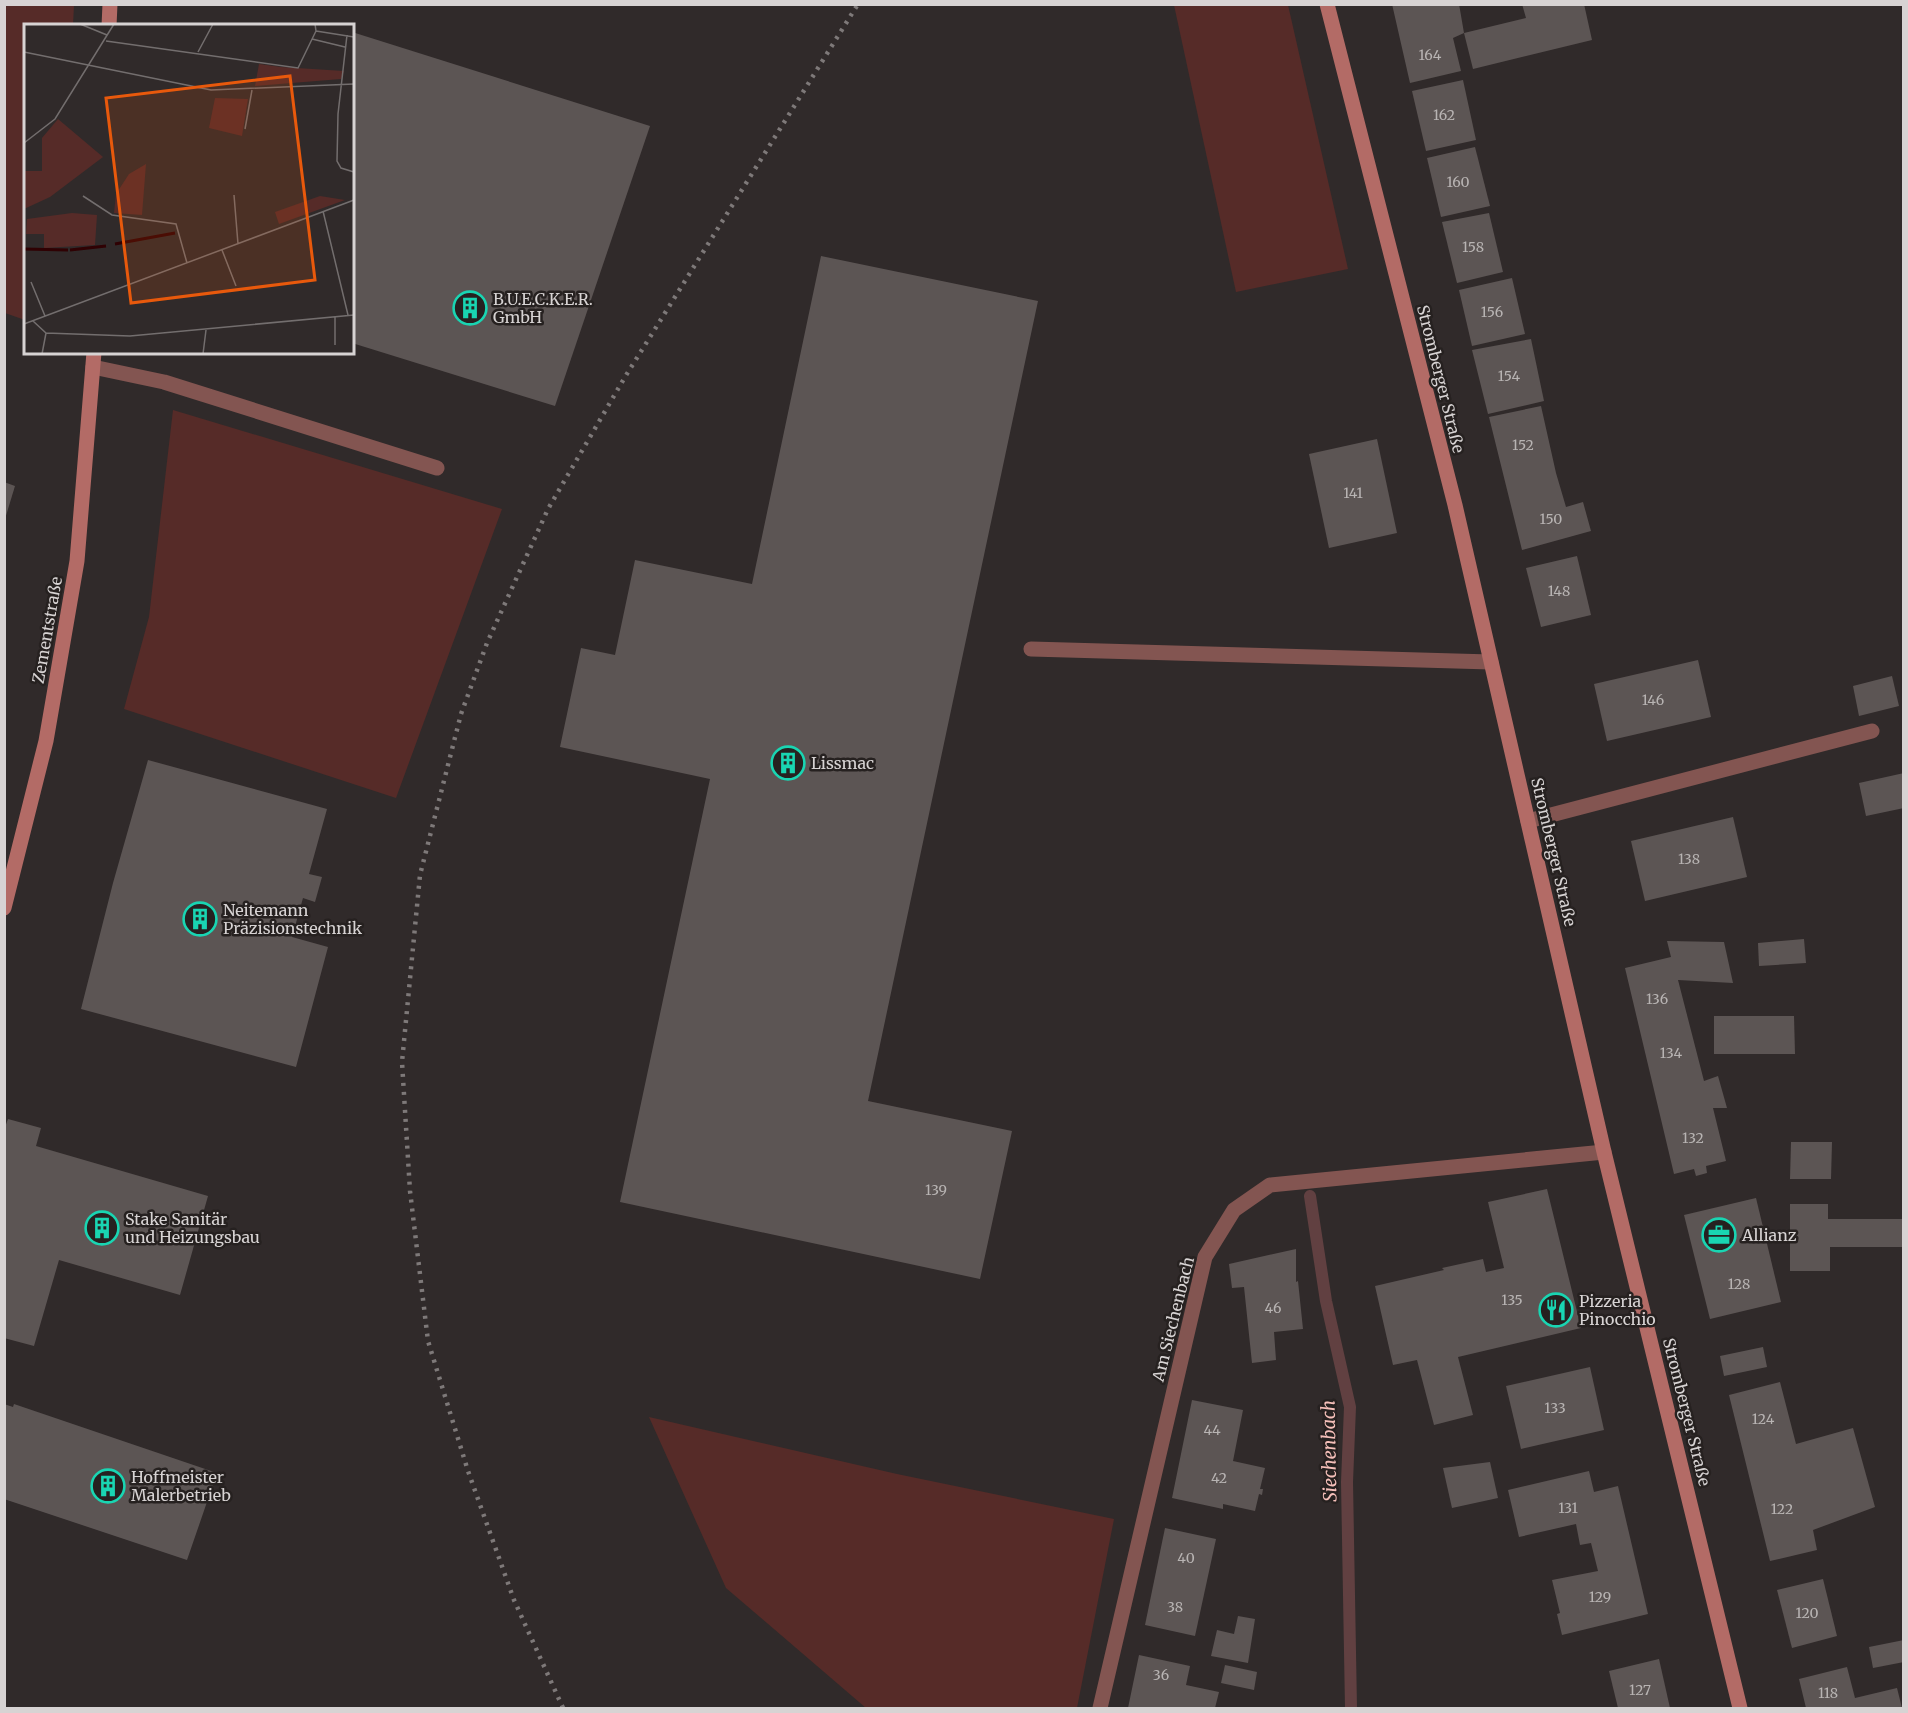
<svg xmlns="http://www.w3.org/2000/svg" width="1908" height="1713" viewBox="0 0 1908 1713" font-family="Merriweather,serif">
<rect width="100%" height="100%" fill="#302a2a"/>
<g fill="#562b28">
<polygon points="4,5 74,5 73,25 26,26 25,320 5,313"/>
<polygon points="1174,5 1288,5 1348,269 1236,292"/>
<polygon points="173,410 502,509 396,798 124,709 149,617"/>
<polygon points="649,1417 897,1474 1114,1519 1077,1708 866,1708 726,1588"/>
</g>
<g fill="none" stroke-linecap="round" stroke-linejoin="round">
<polyline stroke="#614041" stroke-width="12" points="1310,1196 1326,1301 1350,1407 1347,1482 1351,1708"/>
</g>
<g fill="#5c5554">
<polygon points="1392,4 1452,4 1452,6 1459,4 1464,33 1453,38 1461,71 1410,83"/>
<polygon points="1522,4 1584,4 1592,40 1473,69 1464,33 1526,18"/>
<polygon points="352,32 650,126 555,406 352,343"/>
<polygon points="1463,80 1476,140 1426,151 1412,91"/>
<polygon points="1475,147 1490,206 1441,217 1427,158"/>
<polygon points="1489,213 1503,272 1457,283 1442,222"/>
<polygon points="821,256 1038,301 868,1101 1012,1131 980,1279 620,1202 710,779 560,747 581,648 615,655 635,560 752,584"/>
<polygon points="1512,278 1525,334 1472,346 1459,290"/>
<polygon points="1531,339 1544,401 1488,414 1472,350"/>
<polygon points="1541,406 1556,473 1566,507 1583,502 1591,531 1522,550 1489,417"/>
<polygon points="1377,439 1397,533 1329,548 1309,454"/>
<polygon points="4,482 15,486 5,519 4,519"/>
<polygon points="1577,556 1591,615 1541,627 1526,568"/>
<polygon points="1698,660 1711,717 1607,741 1594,684"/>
<polygon points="1892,676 1899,706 1859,716 1853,686"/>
<polygon points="148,760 327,809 309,874 322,877 315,902 303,898 292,937 328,947 296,1067 81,1009 113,883"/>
<polygon points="1904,773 1904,808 1866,816 1859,783"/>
<polygon points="1733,817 1747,877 1645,901 1631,841"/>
<polygon points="1804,939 1806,963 1759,966 1758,943"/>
<polygon points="1667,941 1724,942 1733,983 1678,980 1704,1081 1718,1076 1727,1108 1713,1108 1726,1161 1706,1166 1707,1173 1696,1176 1694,1169 1674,1174 1625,968 1671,957"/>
<polygon points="1714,1016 1794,1016 1795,1054 1714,1054"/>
<polygon points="8,1119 41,1128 36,1146 208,1196 180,1295 59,1260 34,1346 4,1338 4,1130"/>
<polygon points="1791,1142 1832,1142 1831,1179 1790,1179"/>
<polygon points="1547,1189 1581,1328 1458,1357 1473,1415 1434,1425 1417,1360 1393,1365 1375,1286 1444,1270 1442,1268 1483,1259 1486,1272 1504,1268 1488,1202"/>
<polygon points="1756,1198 1781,1302 1710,1319 1684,1215"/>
<polygon points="1790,1204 1828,1204 1828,1219 1904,1219 1904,1247 1830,1247 1830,1271 1790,1271"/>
<polygon points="1296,1249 1296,1282 1298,1281 1303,1329 1274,1332 1276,1360 1252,1363 1244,1287 1232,1288 1229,1264"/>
<polygon points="1763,1347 1767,1367 1724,1376 1720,1356"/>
<polygon points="1590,1367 1604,1430 1521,1449 1506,1386"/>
<polygon points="1780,1382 1796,1444 1853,1428 1875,1507 1813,1530 1817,1550 1770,1561 1729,1395"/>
<polygon points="1192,1400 1243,1410 1233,1461 1265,1468 1260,1489 1263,1489 1262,1495 1259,1494 1255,1511 1223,1504 1223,1509 1172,1498"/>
<polygon points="4,1404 13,1407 14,1404 217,1473 187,1560 4,1499"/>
<polygon points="1490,1462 1498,1498 1452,1508 1443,1468"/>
<polygon points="1589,1471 1594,1492 1618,1486 1648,1614 1562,1635 1557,1614 1560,1613 1552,1580 1598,1571 1591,1543 1580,1545 1576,1524 1519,1537 1508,1490"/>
<polygon points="1165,1528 1216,1539 1195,1636 1145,1625"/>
<polygon points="1823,1579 1837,1636 1792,1648 1777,1590"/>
<polygon points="1238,1616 1255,1619 1248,1663 1211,1656 1217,1630 1234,1634"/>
<polygon points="1904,1640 1904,1662 1873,1668 1869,1647"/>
<polygon points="1139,1655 1190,1666 1186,1685 1219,1692 1215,1708 1128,1708"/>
<polygon points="1659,1659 1670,1708 1618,1708 1609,1671"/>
<polygon points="1225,1665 1257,1672 1254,1690 1221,1683"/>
<polygon points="1847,1667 1855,1698 1897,1688 1902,1708 1806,1708 1799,1679"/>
</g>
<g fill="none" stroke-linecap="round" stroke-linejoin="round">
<g stroke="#835551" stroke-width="15">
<polyline points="93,367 164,382 437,468"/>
<polyline points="1031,649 1491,662"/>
<polyline points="1528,821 1872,731"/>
<polyline points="1100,1708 1205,1257 1234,1210 1270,1185 1604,1152"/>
</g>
<g stroke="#b36b66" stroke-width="15">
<polyline points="1327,4 1455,505 1604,1152 1740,1708"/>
<polyline points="109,26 110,4"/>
<polyline points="4,908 46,741 77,561 94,352"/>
</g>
<polyline stroke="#7e7979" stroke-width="4.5" stroke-dasharray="3 6" stroke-linecap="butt" points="563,1708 514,1600 468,1471 428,1341 410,1191 402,1062 420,875 461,714 487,643 548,509 625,377 858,4"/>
</g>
<defs>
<symbol id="building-ring" viewBox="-11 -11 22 22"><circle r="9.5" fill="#262120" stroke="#19d5b2" stroke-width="1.5"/><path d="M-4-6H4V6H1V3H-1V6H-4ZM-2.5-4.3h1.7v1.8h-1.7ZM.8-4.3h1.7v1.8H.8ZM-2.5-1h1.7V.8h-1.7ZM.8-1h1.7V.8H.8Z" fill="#19d5b2"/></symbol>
<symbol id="office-ring" viewBox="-11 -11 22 22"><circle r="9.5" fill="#262120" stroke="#19d5b2" stroke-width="1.5"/><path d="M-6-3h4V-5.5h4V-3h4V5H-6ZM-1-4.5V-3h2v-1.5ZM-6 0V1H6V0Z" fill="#19d5b2"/></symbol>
<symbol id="restaurant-ring" viewBox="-11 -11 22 22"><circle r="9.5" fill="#262120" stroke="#19d5b2" stroke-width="1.5"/><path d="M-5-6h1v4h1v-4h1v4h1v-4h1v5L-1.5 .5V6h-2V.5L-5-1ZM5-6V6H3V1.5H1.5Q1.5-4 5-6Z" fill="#19d5b2"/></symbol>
</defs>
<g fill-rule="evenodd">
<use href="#building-ring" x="451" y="289" width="38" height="38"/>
<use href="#building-ring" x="769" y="744" width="38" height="38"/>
<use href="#building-ring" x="181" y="900" width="38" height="38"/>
<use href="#building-ring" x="83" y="1209" width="38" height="38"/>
<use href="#office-ring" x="1700" y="1216" width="38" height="38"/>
<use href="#restaurant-ring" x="1537" y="1291" width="38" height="38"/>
<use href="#building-ring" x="89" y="1467" width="38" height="38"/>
</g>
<g text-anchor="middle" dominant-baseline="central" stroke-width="5" stroke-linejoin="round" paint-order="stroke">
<g font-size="14" fill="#b8b4b3">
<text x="1430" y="55">164</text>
<text x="1444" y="115">162</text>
<text x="1458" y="182">160</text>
<text x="1473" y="247">158</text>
<text x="1492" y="312">156</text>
<text x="1509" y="376">154</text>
<text x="1523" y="445">152</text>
<text x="1353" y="493">141</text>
<text x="1551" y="519">150</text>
<text x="1559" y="591">148</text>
<text x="1653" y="700">146</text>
<text x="1689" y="859">138</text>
<text x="1657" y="999">136</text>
<text x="1671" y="1053">134</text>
<text x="1693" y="1138">132</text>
<text x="936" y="1190">139</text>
<text x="1739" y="1284">128</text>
<text x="1512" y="1300">135</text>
<text x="1273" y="1308">46</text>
<text x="1555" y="1408">133</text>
<text x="1763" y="1419">124</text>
<text x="1212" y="1430">44</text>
<text x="1219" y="1478">42</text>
<text x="1568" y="1508">131</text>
<text x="1782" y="1509">122</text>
<text x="1186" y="1558">40</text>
<text x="1600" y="1597">129</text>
<text x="1175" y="1607">38</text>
<text x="1807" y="1613">120</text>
<text x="1161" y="1675">36</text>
<text x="1640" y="1690">127</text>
<text x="1828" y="1693">118</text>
</g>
<g font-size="16" fill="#d7d3d3" stroke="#262120" text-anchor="start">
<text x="493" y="299">B.U.E.C.K.E.R.<tspan x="493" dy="18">GmbH</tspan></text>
<text x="811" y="763">Lissmac</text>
<text x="223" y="910">Neitemann<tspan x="223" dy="18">Präzisionstechnik</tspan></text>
<text x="125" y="1219">Stake Sanitär<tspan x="125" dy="18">und Heizungsbau</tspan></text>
<text x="1742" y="1235">Allianz</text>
<text x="1579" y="1301">Pizzeria<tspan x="1579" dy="18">Pinocchio</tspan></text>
<text x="131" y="1477">Hoffmeister<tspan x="131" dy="18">Malerbetrieb</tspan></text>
</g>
<g font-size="16" fill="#d7d3d3" stroke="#262120">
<text transform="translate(1441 379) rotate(76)">Stromberger Straße</text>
<text transform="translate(47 630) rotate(-80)">Zementstraße</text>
<text transform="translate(1554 852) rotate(77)">Stromberger Straße</text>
<text transform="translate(1173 1319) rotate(-76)">Am Siechenbach</text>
<text transform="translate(1687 1412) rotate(76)">Stromberger Straße</text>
</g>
<g font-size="18" font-style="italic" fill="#f6c0ba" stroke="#262120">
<text transform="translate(1329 1451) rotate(-91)">Siechenbach</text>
</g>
</g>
<g transform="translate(24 24)">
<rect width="330" height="330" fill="#302a2a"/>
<path d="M235 40 257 43 320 47 317 55 231 62ZM191 74 224 75 218 112 185 104ZM34 95 79 133 26 173 0 185V147H18V114ZM122 140 118 191 90 189 92 170 105 150ZM296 172 321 176 255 200 251 188ZM48 189 73 191 71 221 20 224V210H2L3 195Z" fill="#562b28"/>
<path fill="none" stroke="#2f0103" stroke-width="3" d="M91 220 151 209M0 225 44 226M46 226 82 222"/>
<path fill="none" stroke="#736e6e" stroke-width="1.5" d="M56 0 83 11M292 7 330 13M323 11 314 90 313 137 317 144 330 148M288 15 321 23M82 17 274 44 292 7 291 0M0 28 187 66 330 60M174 28 189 0M221 105 228 66M0 119 31 95 90 0M210 171 214 220M59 172 88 191 152 200 163 239M299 187 324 291M198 226 212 262M7 258 21 292M311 293V321M9 297 22 309 106 312 330 291M0 300 330 176M18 330 22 309M179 330 182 306"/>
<path fill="#e8590c" fill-opacity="0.15" stroke="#e8590c" stroke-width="3" d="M266 52 291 256 107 279 82 74Z"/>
<rect width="330" height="330" fill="none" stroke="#d7d3d3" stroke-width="3"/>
</g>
<rect width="1908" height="1713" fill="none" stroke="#d7d3d3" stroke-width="12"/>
</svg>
